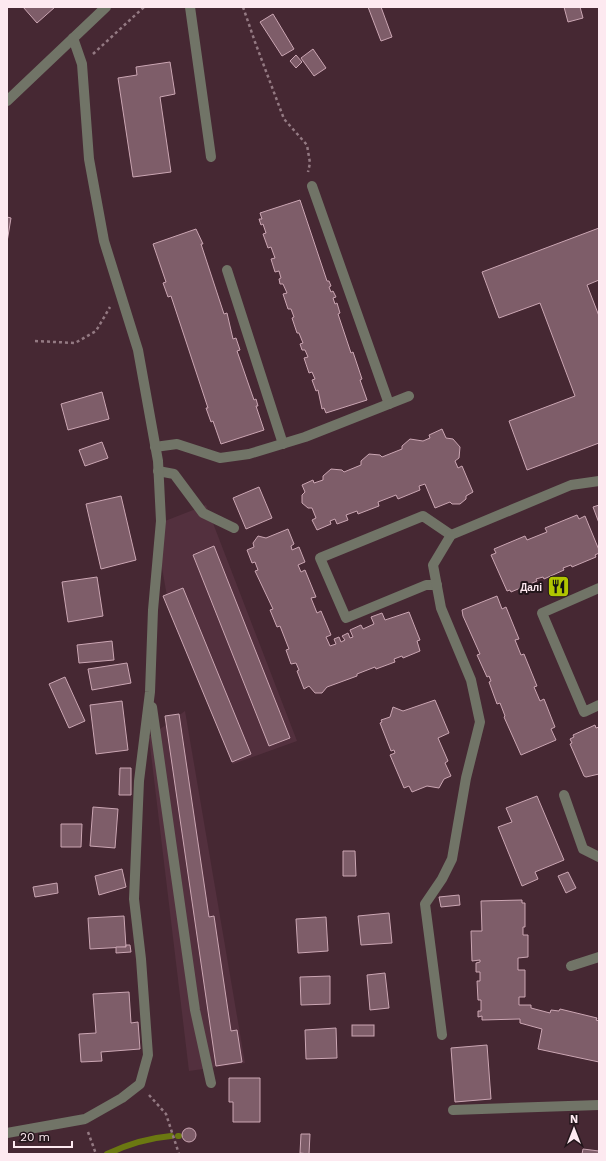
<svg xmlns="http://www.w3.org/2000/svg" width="606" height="1161" viewBox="0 0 606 1161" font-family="'Work Sans',sans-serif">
<rect width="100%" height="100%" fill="#462833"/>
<g fill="#53303e">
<polygon points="206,505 297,741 233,764 169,608 161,562 165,521"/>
<polygon points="185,711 245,1063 189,1071 149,737"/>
</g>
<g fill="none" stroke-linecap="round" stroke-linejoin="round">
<g stroke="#6b7811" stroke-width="6">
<polyline points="178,1136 179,1136"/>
<path d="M107 1154C128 1144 148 1138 171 1136"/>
</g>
</g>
<g fill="#7e5d69" stroke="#cba6b3">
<polygon points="23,7 55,7 37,23"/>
<polygon points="368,7 381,7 392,37 381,41"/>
<polygon points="564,7 580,7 583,18 568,22"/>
<polygon points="273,14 294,49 282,56 260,22"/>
<polygon points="313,49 326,68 314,76 301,58"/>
<polygon points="296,55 302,62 296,68 290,61"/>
<polygon points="170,62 175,94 160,97 171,172 133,177 118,78 137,75 136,67"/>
<polygon points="300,200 327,281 329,281 331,286 329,287 331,292 333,291 336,297 333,298 335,304 337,303 340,313 338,314 351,353 353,352 362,379 360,380 367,400 326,413 324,408 322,409 318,390 316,391 312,380 315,379 312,372 309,373 304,358 308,357 305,350 302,350 300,344 303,343 299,333 297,333 292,318 294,317 291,309 288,309 283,294 287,293 283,284 280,284 279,279 281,278 279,271 275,272 271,259 275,258 271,247 268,248 263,234 266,233 263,224 261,225 259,219 262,219 260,213"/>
<polygon points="7,217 11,218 7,242"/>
<polygon points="599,228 599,280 587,285 599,316 599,443 527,470 509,421 575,396 540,303 499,318 482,272"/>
<polygon points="196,229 203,244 201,244 224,314 227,313 233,339 236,338 240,350 237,351 254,400 256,399 258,406 256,406 264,430 221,444 213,421 211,422 206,408 208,408 171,296 168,297 163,283 166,282 153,244"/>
<polygon points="102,392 109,419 68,430 61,404"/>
<polygon points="442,429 446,438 453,439 460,447 459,458 455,461 458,468 462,466 473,492 466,496 466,499 460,504 452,504 450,502 435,508 425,484 419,486 420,490 398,499 396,495 378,502 379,506 358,514 357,511 346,515 348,520 337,524 335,519 330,521 331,524 317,530 312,520 316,518 312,508 308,508 302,503 302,495 305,492 302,485 313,480 314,483 323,480 323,476 331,469 342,470 344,472 361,465 361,461 369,454 380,455 382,457 402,449 402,446 410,439 423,441 430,438 429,435"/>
<polygon points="102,442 108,458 85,466 79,450"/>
<polygon points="259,487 272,518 246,529 233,498"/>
<polygon points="121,496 136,560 101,569 86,504"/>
<polygon points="599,505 599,523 593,507"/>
<polygon points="577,515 579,519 585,516 599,550 599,553 595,555 596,557 572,567 571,565 563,568 564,570 544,579 543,577 536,579 537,581 511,592 510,590 507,591 491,555 496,553 494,549 525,536 527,540 547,532 545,528"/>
<polygon points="288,529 294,544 291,546 292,550 299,547 305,562 298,565 301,572 305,570 316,597 311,598 317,613 321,611 331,635 326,637 330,646 336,644 334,639 339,637 341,642 345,640 342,636 348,633 350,638 353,637 350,630 361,625 363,629 374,624 371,617 382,613 385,620 409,612 420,640 417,641 420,651 403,658 402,656 394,659 395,662 376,669 375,667 357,674 357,676 327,687 322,693 315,693 309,686 304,689 297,671 299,670 296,663 291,664 286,650 289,649 280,626 277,627 270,610 273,609 255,571 258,570 255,562 252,563 247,550 254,547 253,543 258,536 266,538"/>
<polygon points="214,546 290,738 269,746 193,555"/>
<polygon points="97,577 103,616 68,622 62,582"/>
<polygon points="183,588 251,754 232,762 163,596"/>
<polygon points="497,596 502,609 506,607 519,639 515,640 521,655 524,654 537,686 534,687 540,701 544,699 555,727 551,729 556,740 521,755 504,717 505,716 500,703 497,704 489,682 491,681 489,676 487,677 477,655 480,654 463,616 462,610"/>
<polygon points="112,641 114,660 79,663 77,645"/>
<polygon points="127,663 131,683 92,690 88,669"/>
<polygon points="65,677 85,721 69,728 49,684"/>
<polygon points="435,700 449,733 438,738 448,761 445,763 451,776 444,779 439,788 427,786 412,792 409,786 404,788 390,755 395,753 394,750 391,751 380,723 382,722 381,720 390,717 393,707 403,711"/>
<polygon points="122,701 128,750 96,754 90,705"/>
<polygon points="179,714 209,917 214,916 231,1031 237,1030 242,1062 216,1066 165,716"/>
<polygon points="595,725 596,728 599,727 599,774 586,777 584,776 570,744 572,743 570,739 574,737 573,735"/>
<polygon points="120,768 131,768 131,795 119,795"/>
<polygon points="537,796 564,860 535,872 538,879 522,886 498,827 512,822 506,808"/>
<polygon points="93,807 118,809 115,848 90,846"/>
<polygon points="61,824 82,824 81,847 61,847"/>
<polygon points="343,851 355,851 356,876 343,876"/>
<polygon points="122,869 126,887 99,895 95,876"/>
<polygon points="568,872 576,888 566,893 558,876"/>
<polygon points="57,883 58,893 35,897 33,887"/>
<polygon points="459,895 460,905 441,907 439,897"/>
<polygon points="522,900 522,903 525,903 525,927 523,927 523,935 528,935 528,957 518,958 518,970 525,970 525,997 519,997 519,1005 531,1005 531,1008 550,1013 551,1010 559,1011 560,1009 597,1018 596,1020 599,1021 599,1062 538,1049 542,1029 520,1023 520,1019 482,1020 482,1016 478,1017 478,1011 481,1011 481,1000 478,1000 477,981 480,981 480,972 476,972 476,963 480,962 480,960 472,961 471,931 482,931 481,901"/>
<polygon points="389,913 392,943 361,945 358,916"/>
<polygon points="124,916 126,947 90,949 88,918"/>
<polygon points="326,917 328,951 298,953 296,919"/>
<polygon points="126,945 130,945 131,952 116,953 116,947 126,947"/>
<polygon points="385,973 389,1008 370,1010 367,975"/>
<polygon points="330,976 330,1004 301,1005 300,977"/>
<polygon points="129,992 131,1023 138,1022 140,1049 101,1052 102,1061 81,1062 79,1034 96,1033 93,994"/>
<rect x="352" y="1025" width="22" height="11"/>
<polygon points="336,1028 337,1058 306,1059 305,1030"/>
<polygon points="487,1045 491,1099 455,1102 451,1048"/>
<polygon points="229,1078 260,1078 260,1122 233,1122 233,1102 229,1102"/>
<circle cx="189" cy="1135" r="7"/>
<polygon points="301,1134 310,1134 309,1154 300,1153"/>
<polygon points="583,1149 599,1151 599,1154 582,1154"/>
</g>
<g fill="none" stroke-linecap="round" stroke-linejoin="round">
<g stroke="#947a83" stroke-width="2.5" stroke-dasharray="3 3" stroke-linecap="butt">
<polyline points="243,7 255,42 284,119 307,145 310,163 308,172"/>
<polyline points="93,54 144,7"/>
<polyline points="35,341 75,343 96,331 110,307"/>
<polyline points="149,1095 166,1114 179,1154"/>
<polyline points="88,1132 96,1154"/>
</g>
<g stroke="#717467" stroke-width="10">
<polyline points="190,7 211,157"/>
<polyline points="7,101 106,7"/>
<polyline points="312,186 389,404"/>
<polyline points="227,270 283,444"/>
<polyline points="155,447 177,444 220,458 249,454 305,437 409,396"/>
<polyline points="158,471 174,474 203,513 234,528"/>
<polyline points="437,585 426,585 346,618 320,558 423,516 451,535"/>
<polyline points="599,588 542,613 584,712 599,705"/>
<polyline points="152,707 195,1010 211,1083"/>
<polyline points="564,795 583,849 599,857"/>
<polyline points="571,966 599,957"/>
<polyline points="442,1035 425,904 442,879 452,859 466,778 480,722 471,680 441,608 433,565 451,535 571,485 599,481"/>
<polyline points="453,1110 599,1105"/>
<polyline points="7,1133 85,1119 122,1098 140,1084 148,1055 141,959 134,899 139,781 150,692 153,610 161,521 158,461 138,350 104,241 89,159 82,64 73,38"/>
</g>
</g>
<defs>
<symbol id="restaurant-square" viewBox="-11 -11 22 22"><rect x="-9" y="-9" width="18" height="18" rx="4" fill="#b0c501" stroke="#23161b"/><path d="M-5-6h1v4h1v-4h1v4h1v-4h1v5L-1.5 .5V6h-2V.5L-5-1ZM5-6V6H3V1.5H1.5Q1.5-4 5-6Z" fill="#111"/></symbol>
</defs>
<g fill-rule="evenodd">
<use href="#restaurant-square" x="546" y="574" width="25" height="25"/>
</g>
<g text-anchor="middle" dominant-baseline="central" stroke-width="4" stroke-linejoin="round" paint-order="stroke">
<g font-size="10" font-weight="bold" fill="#fde9f0" stroke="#23161b" text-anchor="end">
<text x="542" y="587">Далі</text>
</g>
</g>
<rect width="606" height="1161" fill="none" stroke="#fde9f0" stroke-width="16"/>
<g transform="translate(574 1129)" stroke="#23161b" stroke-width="3" paint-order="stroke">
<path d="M0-3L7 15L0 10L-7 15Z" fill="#fde9f0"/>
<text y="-6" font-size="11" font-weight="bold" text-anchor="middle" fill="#fde9f0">N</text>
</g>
<path d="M14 1141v6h58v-6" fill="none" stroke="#fde9f0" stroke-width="2"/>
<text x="20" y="1141" font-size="12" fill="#fde9f0" stroke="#23161b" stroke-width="3" paint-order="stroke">20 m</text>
</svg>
